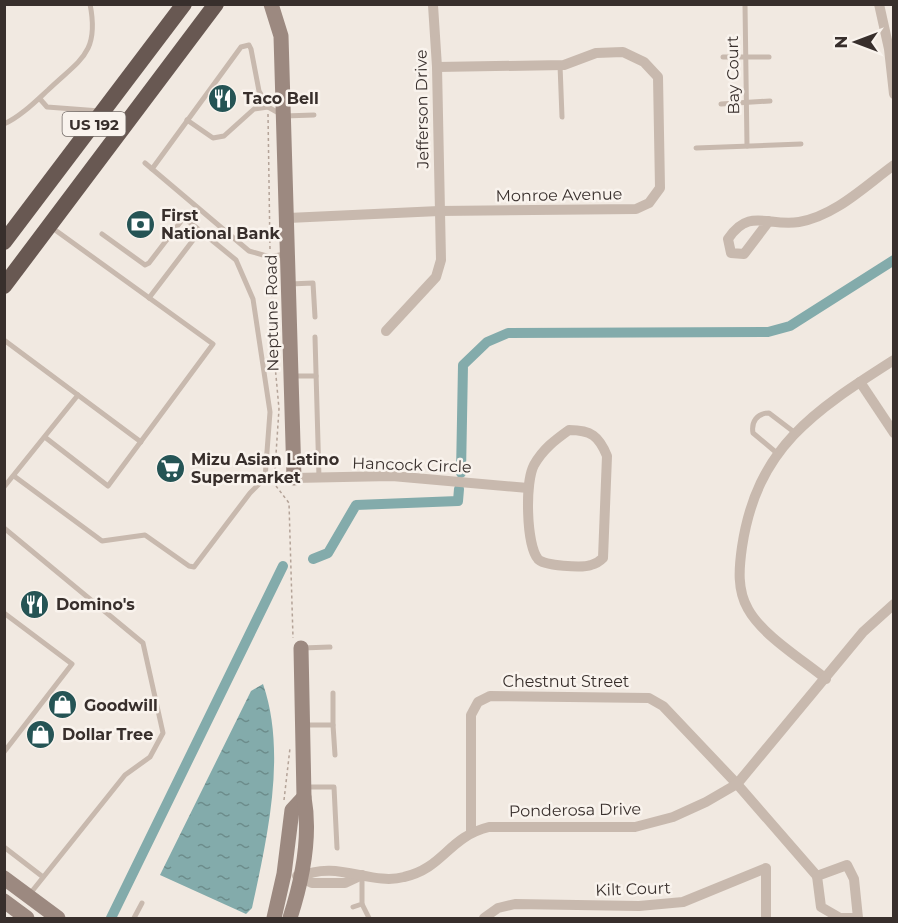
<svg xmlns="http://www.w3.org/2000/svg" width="898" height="923" viewBox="0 0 898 923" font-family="Montserrat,sans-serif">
<defs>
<pattern id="water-ripples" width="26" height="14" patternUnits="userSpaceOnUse" patternTransform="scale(1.5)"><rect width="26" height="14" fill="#83abab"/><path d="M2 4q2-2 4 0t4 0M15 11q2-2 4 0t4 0" fill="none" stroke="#6c8c8b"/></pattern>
</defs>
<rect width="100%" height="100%" fill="#f1e9e1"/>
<path fill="url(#water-ripples)" d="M263 684C287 753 267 839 252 908L246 914 160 875 251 691Z"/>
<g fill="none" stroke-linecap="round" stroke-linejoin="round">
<g stroke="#83abab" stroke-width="10">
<polyline points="461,473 463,365 487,342 508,333 768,332 790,326 894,260"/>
<polyline points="313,559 328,553 356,505 458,501 459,489"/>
<polyline points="111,918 283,566"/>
</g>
<g stroke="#b4a398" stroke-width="1.5" stroke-dasharray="3 3" stroke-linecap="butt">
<polyline points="268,114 270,250"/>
<polyline points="271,264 273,343 279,409 275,469"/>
<polyline points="276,486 289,503 293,638"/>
<polyline points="284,800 290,748"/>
</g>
<g stroke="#c8b9ae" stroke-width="5">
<polyline points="745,4 747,146"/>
<polyline points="723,57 769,57"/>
<polyline points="560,65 562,117"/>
<polyline points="40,99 47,107 100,111"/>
<polyline points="721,104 770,101"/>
<polyline points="187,120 213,138 224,136 254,109 268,107 284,116 314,115"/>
<path d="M4 124C20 117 36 101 48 90 79 60 100 54 90 4"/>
<polyline points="696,148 801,144"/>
<polyline points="145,163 249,251 270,257 284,254"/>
<polyline points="152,169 241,47 249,45 251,49 259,91 268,107"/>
<polyline points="102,234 145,265 149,263 182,220 187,220 236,260 253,299 270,412 265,478"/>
<polyline points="290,284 313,283 315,317"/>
<polyline points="149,298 200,231"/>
<polyline points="315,337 319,478"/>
<polyline points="4,340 141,442"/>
<polyline points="293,376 316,376"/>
<polyline points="46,438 108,486 213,344 51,227"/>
<path d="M778 454 753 433C751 422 757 413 769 413L794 432"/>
<polyline points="14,476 102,541 145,535 189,566 194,567 250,493 265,478 276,478"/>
<polyline points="4,487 78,395"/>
<polyline points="4,528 143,643 163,733 150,757 125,775 29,895"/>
<polyline points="4,613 72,664 4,752"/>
<polyline points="302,648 330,647"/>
<polyline points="303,725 333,725 333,693"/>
<polyline points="333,725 335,755"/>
<polyline points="305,787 334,787 337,848"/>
<polyline points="4,847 43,877"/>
<polyline points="362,904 369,918"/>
<polyline points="353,907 362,904 362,876"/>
<polyline points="134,918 142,903"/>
</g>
<g stroke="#c8b9ae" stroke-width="10">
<polyline points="879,4 889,49 894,94"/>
<polyline points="288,218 439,211 636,209 649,203 660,188 658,77 644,62 623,52 596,53 564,65 437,67"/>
<path d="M769 221 744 254 731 253 728 239C749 207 768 227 799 222 835 216 865 186 894 165"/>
<polyline points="386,331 436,277 441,260 437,67 433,5"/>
<polyline points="860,382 894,433"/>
<path d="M569 430C591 430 599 436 607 456L603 558C600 561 595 564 591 565 583 568 543 566 538 559 526 544 525 482 534 465 543 449 555 440 569 430Z"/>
<polyline points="294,478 392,476 528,488"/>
<path d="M826 679C803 660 762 635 748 609 737 590 739 568 742 547 757 447 814 411 894 360"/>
<polyline points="471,831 471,715 478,702 490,696 649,698 663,706 737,784 817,876"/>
<polygon points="847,865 854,879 858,918 840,918 821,907 817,876"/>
<polyline points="297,876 312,883 345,883 362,875"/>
<path d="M300 877C336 859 371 886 404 877 444 868 448 837 489 827H635L673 817 706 802 737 784 863 632 894 604"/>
<polyline points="484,918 498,908 515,904 639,906 683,902 766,868 766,918"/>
</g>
<g stroke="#9c8980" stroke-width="15">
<polyline points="271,4 281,36 294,478"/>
<polyline points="4,878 58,918"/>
<polyline points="4,901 27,918"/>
<polyline points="274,918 284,874 292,810 304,797"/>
<path d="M290 918C302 881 311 836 304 797L301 648"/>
</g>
<g stroke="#685852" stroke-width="16">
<polyline points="4,242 184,4"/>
<polyline points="4,286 216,4"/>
</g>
</g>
<defs>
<symbol id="restaurant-disc" viewBox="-11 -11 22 22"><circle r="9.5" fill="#255455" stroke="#f9f3ed"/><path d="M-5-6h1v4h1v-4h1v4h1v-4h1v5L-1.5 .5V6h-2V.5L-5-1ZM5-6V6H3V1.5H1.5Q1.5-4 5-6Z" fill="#fff"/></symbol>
<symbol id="bank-disc" viewBox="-11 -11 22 22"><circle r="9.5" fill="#255455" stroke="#f9f3ed"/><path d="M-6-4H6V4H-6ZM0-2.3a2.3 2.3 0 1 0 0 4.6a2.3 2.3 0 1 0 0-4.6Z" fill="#fff"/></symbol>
<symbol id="supermarket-disc" viewBox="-11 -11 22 22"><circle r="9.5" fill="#255455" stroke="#f9f3ed"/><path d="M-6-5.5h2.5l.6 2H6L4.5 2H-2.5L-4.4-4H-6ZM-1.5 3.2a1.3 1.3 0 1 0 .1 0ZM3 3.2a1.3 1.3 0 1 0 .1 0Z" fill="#fff"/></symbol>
<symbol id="shop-disc" viewBox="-11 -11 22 22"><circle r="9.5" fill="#255455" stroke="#f9f3ed"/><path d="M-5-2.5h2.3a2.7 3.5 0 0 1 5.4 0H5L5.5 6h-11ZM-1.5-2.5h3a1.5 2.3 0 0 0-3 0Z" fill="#fff"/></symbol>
</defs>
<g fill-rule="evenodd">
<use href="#restaurant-disc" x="206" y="82" width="33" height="33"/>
<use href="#bank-disc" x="124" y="208" width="33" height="33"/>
<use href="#supermarket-disc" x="154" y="452" width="33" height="33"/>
<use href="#restaurant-disc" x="18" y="588" width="33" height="33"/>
<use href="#shop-disc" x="46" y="688" width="33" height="33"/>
<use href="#shop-disc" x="24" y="718" width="33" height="33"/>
</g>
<g text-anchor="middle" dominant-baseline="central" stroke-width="5" stroke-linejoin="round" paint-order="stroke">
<rect fill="#f9f3ed" stroke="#726a66" stroke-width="1.5" x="62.5" y="112" width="63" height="24" rx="4.5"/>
<g font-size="15" font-weight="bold" fill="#382f2c">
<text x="94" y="124">US 192</text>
</g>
<g font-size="16" fill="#382f2c" stroke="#f9f3ed">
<text transform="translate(733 75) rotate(-91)">Bay Court</text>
<text transform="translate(422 109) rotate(-91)">Jefferson Drive</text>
<text transform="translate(559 195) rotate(-1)">Monroe Avenue</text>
<text transform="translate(272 313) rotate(-91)">Neptune Road</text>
<text transform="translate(412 465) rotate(2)">Hancock Circle</text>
<text x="566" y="681">Chestnut Street</text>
<text transform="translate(575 810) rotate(-1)">Ponderosa Drive</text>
<text transform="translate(633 889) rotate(-2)">Kilt Court</text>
</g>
<g font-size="16" font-weight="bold" fill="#382f2c" stroke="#f9f3ed" text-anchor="start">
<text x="243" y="98">Taco Bell</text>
<text x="161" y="215">First<tspan x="161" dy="18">National Bank</tspan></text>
<text x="191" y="459">Mizu Asian Latino<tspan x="191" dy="18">Supermarket</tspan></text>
<text x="56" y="604">Domino's</text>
<text x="84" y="705">Goodwill</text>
<text x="62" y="734">Dollar Tree</text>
</g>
</g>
<rect width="898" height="923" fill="none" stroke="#382f2c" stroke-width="12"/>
<g transform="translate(856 42) rotate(270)" stroke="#f9f3ed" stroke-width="4.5" paint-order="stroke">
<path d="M0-4.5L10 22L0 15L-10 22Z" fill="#382f2c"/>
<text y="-9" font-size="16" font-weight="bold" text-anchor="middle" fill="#382f2c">N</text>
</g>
</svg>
